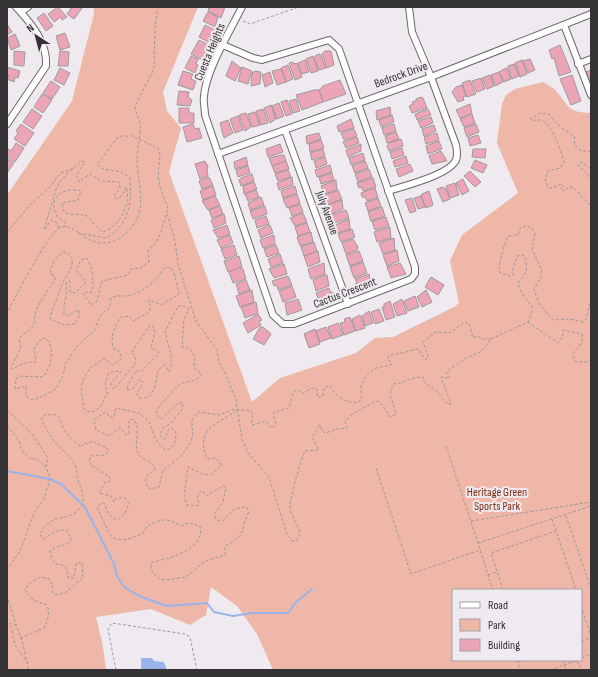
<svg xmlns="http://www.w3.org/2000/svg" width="598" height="677" viewBox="0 0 598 677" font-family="'Sofia Sans Condensed',sans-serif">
<rect width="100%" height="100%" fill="#efeaef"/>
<path fill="#eeb7a7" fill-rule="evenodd" d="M94 7H198L163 92 167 111 181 128 169 172 252 402 280 378 356 353 375 338 393 337 454 307 459 303 450 261 462 235 518 193 497 143 502 104 506 95 515 89 543 82C547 85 553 87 556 91 570 107 567 112 591 113V670H273L257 634 237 606 211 587 206 615 190 625 151 609 96 617 103 647 106 670H7V195L72 101 94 14ZM453 590H581V660H453Z"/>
<polygon fill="#99b4ec" points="141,658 152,658 154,661 164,662 167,670 141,670"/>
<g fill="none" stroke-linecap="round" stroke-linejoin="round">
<polyline stroke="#99b4ec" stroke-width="2" points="7,471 50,479 61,484 85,507 114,564 117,576 124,587 139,596 167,606 207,603 214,612 233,616 252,613 288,613 295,603 312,589"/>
</g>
<g fill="#eca5b6" stroke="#a0999b">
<polygon points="58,7 67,17 62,20 61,17 54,22 48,14"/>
<polygon points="72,7 83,7 74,19 67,14"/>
<polygon points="209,7 225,7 221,18 208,11"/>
<polygon points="208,12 218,17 215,27 203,21"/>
<polygon points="44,13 53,26 46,31 37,18"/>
<polygon points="7,24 12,32 7,35"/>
<polygon points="205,25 215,30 208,42 199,37"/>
<polygon points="65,33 70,47 60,50 56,36"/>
<polygon points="15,34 20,46 11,50 7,38"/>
<polygon points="199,40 207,44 205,49 207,50 202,60 191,54"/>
<polygon points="560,45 571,72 559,76 554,58 552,59 549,50"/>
<polygon points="14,51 25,52 24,66 14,65"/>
<polygon points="60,51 69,52 68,66 58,66"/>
<polygon points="325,51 331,51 334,65 327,68 322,54"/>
<polygon points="320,54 326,68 319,70 314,59 316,55"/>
<polygon points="191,56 198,59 196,64 198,65 195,73 185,68"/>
<polygon points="313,56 318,71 311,73 306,59"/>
<polygon points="530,59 535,70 528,73 523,61"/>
<polygon points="305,60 309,72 302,74 298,63"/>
<polygon points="522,60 527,74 520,77 515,63"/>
<polygon points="232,61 241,68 235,81 226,76"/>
<polygon points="293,62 294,64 297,63 302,77 295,80 289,63"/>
<polygon points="514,64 519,76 512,79 508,69 508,66"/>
<polygon points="288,65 293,79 286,82 281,68"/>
<polygon points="7,67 20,71 18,78 15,77 14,82 7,79 9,76 7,75"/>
<polygon points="242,67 252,71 248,84 238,81"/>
<polygon points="60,68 70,73 64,85 54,80"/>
<polygon points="506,68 511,79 504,82 499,72"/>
<polygon points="281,69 286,82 277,85 272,71"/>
<polygon points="591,70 591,83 586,72"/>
<polygon points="183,71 193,74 191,79 196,81 193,90 178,85"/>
<polygon points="255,71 261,72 260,84 251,86 252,73"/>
<polygon points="270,72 273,83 265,87 262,75"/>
<polygon points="499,72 503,82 495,86 491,75"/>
<polygon points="490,75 494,86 487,89 482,78"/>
<polygon points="572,75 581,101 571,105 560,79"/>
<polygon points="481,78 485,89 477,92 472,81"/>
<polygon points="340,80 346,94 323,102 319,90 323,86"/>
<polygon points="470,80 476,94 467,97 462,83"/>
<polygon points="51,81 60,87 52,99 43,93"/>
<polygon points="462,85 466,96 463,97 464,100 458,102 452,92 456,87"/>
<polygon points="314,90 319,90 323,102 302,110 296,95"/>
<polygon points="179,91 189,92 188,97 192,100 190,106 177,105"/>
<polygon points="42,94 52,100 43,113 34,107"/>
<polygon points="421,97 423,98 427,108 412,113 409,106 413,104 412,102 416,101 416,99"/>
<polygon points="296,99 300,111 293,113 289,101"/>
<polygon points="287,100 292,114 286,116 281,102"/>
<polygon points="279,103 284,116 277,119 272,106"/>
<polygon points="470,104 472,114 460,118 456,110"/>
<polygon points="271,105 276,119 270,123 264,108"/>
<polygon points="390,107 391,115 377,120 376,111"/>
<polygon points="179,108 189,108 189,113 194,113 194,123 179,123"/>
<polygon points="32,109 42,116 33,129 23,122"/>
<polygon points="263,109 268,123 261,125 256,111"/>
<polygon points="428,109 431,115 417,120 415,114"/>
<polygon points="255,112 260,125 252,127 248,114"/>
<polygon points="246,113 251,127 245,131 239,115"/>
<polygon points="472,114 475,123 464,127 460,119"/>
<polygon points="392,115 394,122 381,127 379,120"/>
<polygon points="238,116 243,130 235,133 230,119"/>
<polygon points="431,117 433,123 421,128 418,121"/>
<polygon points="351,119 354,128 339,132 337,126"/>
<polygon points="228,120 233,133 224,138 220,123"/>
<polygon points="21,124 34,133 25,146 14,139 18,133 16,131"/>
<polygon points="193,124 195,129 199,128 202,138 187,142 183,127"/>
<polygon points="394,124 396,131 384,135 382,128"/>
<polygon points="476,124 479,132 467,137 464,128"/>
<polygon points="434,125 436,131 424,136 422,129"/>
<polygon points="354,129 357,136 344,140 341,133"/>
<polygon points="396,132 399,139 387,143 385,136"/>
<polygon points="319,133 321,139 307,144 306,136"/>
<polygon points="437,133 439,140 426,144 424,137"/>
<polygon points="478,135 481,143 470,146 468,138"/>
<polygon points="357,137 359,143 346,148 343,142"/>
<polygon points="401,139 403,146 389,151 387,146 389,143"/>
<polygon points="321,140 324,148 310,152 309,144"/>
<polygon points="439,141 442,149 428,154 426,146"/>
<polygon points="16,143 24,148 15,162 7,157 7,148 11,151"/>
<polygon points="280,144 283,152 268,157 266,149"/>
<polygon points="361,144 361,151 348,157 346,150"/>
<polygon points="402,148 404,155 392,159 390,152"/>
<polygon points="323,149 325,156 312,160 310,153"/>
<polygon points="473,149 486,149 485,158 472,157"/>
<polygon points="441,151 447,161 432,164 429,156"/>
<polygon points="363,153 365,160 351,165 349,158"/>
<polygon points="281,155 284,155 286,161 272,166 269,158"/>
<polygon points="406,156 408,163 395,167 393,161"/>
<polygon points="246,157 248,165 235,169 234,162"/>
<polygon points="325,157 327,164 316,168 314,161"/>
<polygon points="7,159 14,163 7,173"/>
<polygon points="475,160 487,165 483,173 471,168"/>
<polygon points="205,161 208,166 207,171 208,176 200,179 195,164"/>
<polygon points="286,161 289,169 275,173 272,166"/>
<polygon points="365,161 368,168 355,173 352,166"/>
<polygon points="410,164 413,171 399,177 396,169"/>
<polygon points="330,165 332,172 317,177 315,170"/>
<polygon points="248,166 250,173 238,177 236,170"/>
<polygon points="369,169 372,177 358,182 355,174"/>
<polygon points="288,170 291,177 278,181 275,174"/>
<polygon points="470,171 481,182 475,187 464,176"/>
<polygon points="332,173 334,180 321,184 319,177"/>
<polygon points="252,174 254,181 241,186 239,180 241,178"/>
<polygon points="209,177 213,185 202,189 199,181"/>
<polygon points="292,177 293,185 279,190 277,183"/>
<polygon points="373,178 376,187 363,191 361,187 359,188 357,183"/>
<polygon points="463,179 469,191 462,195 456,183"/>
<polygon points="336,180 337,190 324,194 321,186"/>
<polygon points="254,182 257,189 244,194 243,186"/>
<polygon points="455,183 459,195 450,198 446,186"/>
<polygon points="213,186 216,195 203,200 200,191"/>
<polygon points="295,186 297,193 283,198 281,191"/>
<polygon points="443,187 443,189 445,188 450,199 443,202 437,189"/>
<polygon points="375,188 378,197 367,201 365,197 362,197 361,193"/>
<polygon points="256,190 259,197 248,201 245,194"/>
<polygon points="338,190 342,199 328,204 325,195"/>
<polygon points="429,191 433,205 426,208 421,196 422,194"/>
<polygon points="297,194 300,203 287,208 283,199"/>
<polygon points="215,196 220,205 208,210 202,201"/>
<polygon points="421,196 425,207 418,209 414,198"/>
<polygon points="261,197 264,205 250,210 248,203"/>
<polygon points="378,198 381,206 368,211 365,203"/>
<polygon points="412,198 416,211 410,213 405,200"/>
<polygon points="342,200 343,209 331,214 328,205"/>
<polygon points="300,204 303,212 292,216 289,208"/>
<polygon points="220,206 223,214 212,218 209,210"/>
<polygon points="265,206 267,214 253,219 250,211"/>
<polygon points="382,207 385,216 371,221 368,212"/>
<polygon points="346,210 349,218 334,223 331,215"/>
<polygon points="303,213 307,222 295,226 290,218"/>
<polygon points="224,214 226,223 214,228 211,220"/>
<polygon points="266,216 269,224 257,228 255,220"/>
<polygon points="386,217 389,226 375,230 372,221"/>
<polygon points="349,219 350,229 338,233 335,225"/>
<polygon points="307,223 310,232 298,236 295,227"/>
<polygon points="227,225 230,234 218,238 213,230"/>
<polygon points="270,225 273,233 261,238 258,230"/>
<polygon points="390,227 391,238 377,242 374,232"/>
<polygon points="352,229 355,237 341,242 338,234"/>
<polygon points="311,232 313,242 300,246 297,237"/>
<polygon points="230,235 233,243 221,248 217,240"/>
<polygon points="274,235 275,244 263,248 260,240"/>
<polygon points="394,238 395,250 383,254 379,243"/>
<polygon points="353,239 358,247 357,250 346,254 342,243"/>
<polygon points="314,242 317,251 304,256 301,247"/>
<polygon points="234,245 237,255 225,259 221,249"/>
<polygon points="276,245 279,253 267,257 264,249"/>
<polygon points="397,250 399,261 387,266 383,255"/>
<polygon points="318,251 320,262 308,267 304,256"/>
<polygon points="359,251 363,261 350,266 346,255"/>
<polygon points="280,254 283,263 271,267 268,259"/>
<polygon points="239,256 242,267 228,272 224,261"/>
<polygon points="363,262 367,273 354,278 350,267"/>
<polygon points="324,263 325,274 311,279 308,269"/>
<polygon points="400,263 406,274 391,278 387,267"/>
<polygon points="284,264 287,274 274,278 269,269"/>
<polygon points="241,267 241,269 243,269 246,279 233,283 229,272"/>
<polygon points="369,274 372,285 357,292 354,285 357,283 355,279"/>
<polygon points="325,275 327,275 329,286 316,291 313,280"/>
<polygon points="288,276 292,285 278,290 277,285 274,286 272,281"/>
<polygon points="431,277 444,285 438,295 425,287"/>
<polygon points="246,280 250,290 239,294 236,284"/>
<polygon points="292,286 296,297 283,302 279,291"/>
<polygon points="329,288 331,293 333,292 333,298 330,299 331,301 320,303 316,293"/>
<polygon points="252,290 254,302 240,307 236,296"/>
<polygon points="426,290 432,302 422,307 417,297"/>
<polygon points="415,296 419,307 408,311 404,301"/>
<polygon points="298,299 302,310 287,315 285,303"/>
<polygon points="402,299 407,313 397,316 393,304"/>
<polygon points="390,301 395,317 386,320 382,307 384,307 384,304"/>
<polygon points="256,302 258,313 245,318 241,307"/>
<polygon points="379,309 384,321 375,324 371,312"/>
<polygon points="369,311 373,323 365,326 362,316"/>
<polygon points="258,314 262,320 259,321 261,325 248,333 243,323"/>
<polygon points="360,315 365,328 356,331 352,319"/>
<polygon points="350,317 355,331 344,335 340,323 345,322 344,319"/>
<polygon points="338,323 343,335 332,339 328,327"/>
<polygon points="260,327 263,327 271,334 264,345 253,339"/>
<polygon points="326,327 331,338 320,342 316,331"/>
<polygon points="315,329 320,344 309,348 304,334"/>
</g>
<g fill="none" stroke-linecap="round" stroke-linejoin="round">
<defs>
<g id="minor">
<polyline points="21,12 28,7"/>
<polyline points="564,25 591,95"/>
<path d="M223 45 253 58 262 60 329 40 339 49 415 267V274L411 279 294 324H283L273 315 205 115C205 109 203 102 204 96 206 70 230 31 242 7"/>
<polyline points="578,64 591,59"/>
<path d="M7 124 46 66C48 43 31 23 16 7"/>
<polyline points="285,130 348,304"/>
<polyline points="218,154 431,77 591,14"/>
<path d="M388 191C404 186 449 175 456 160 458 155 457 150 456 145L431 77 412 32 409 7"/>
</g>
</defs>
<use href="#minor" stroke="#6c676b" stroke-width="8"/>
<g stroke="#9d999d" stroke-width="1" stroke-dasharray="3 2" stroke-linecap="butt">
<polyline points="243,21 250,24 299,7"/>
<path d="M591 152 580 150 574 145 575 137 563 129 548 114 540 113 531 118V120C536 121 538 119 543 121 552 126 562 152 564 162L560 168 548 171 545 179 548 187 551 188 561 184 563 185 561 189 564 191 568 188 573 187 591 206"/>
<polyline points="591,168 581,162 578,165 591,178"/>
<path d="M59 228 57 223 51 220 44 230 56 189 62 179 81 161 85 162 76 176 79 182 90 174 101 181 119 182 120 188 114 196 117 199 122 196 126 187C132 204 119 228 102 232L86 215 68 214 63 210 62 203 78 200 81 191C67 186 47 196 56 214 57 217 62 220 65 222V227"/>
<polyline points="7,232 31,204 50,187 58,176 61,173 74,168"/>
<path d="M78 233 106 238C129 225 132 204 130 179 119 166 106 174 97 165L116 139 122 136H132L158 148C163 160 156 170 159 182 160 192 166 200 168 209 162 224 162 241 148 250L149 262 140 268 131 269 128 275 102 281 97 301 91 305 83 294 84 292 91 293C95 284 93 265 86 258L81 260 76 270 86 282 75 293 70 292V281L66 283C68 293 63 304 64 315H69L79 310V317L75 324 64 325 50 319C50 312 59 295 61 287 64 277 83 258 64 252 56 256 51 264 50 274L54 275 55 280C48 290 40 300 36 312 34 315 35 320 34 324 31 331 23 333 19 339L21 348 11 367 12 369C26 363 20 363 36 362L34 348 40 340 46 338C55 348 52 367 43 377L20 376 16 379 15 389 26 386V396L31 400 41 397 56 389 63 376 66 363 78 345 94 331 100 316 110 307 111 298C116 295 121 296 126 296 142 294 157 280 165 267L171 268 174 273 179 294 161 305 150 300 148 301 151 307 148 313 133 321 129 316 121 317C115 324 109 340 114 349L118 350 122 358 113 365 104 359 90 368 83 380 81 388 84 409 89 412C98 411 103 406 104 398L108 395 105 385 108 374 115 371 121 372 111 383V387L114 389 136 363 135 356 131 353 150 325 153 326 155 332 151 347 159 353 142 371H136L128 385 127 390 133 389 140 379 143 383 137 393 139 398C155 400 156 382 158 370L165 365 169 372C175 360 168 344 165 332L178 306H184L189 309 184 319 182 347 190 349 195 357 194 368 202 374C197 383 188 380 180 384 177 386 160 405 157 410V415L161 419 178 403H183L182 410 171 423 163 428 160 435 162 438 165 439 168 430 172 428 175 430C177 439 176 447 166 450 155 444 153 431 149 421L139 413 116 408 114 417H109L108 414 104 413 94 420 96 430 109 436 120 427 126 435 129 433V421L133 419C142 428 134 440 137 450 140 463 152 457 155 470 146 474 142 481 150 489L159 487 163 470C174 463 188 451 192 438 195 427 186 421 199 412L219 415 235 409C241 410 246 410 251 411L253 414 251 423 252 425 266 421 270 427 273 428 276 423 273 414 274 412 289 408 294 391 297 390 303 393 312 388 317 389V397L323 396 324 387 330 386C336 397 346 404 359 402 363 397 361 393 361 387 362 378 371 369 380 367 384 366 387 367 392 364L388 359V356L418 349 426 360 428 356 423 342 436 332 450 333 463 323H469L473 338 479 336 482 339H491L482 351 463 360 446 372 450 378 441 377 451 404H447L437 391 424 382 423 377C411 376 404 384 393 384L390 394 396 414 390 417 380 402 376 401 351 415 345 422 347 428 337 429 326 433 323 432 320 425 312 437 319 450 305 451C301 459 290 498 290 506 291 517 299 525 300 535L296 541H292L287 534 269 477 248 453 242 439 236 400 225 373 219 363 217 350 196 321 178 264 175 241 167 213"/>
<path d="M7 315C12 301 50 230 61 227 77 223 89 251 114 241 123 237 132 229 136 221 146 202 137 179 137 160 137 148 141 136 140 124 139 117 135 112 135 106L154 69 155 28 158 7"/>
<path d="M528 322 558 343 563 335V330L582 334C584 349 572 348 573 358L577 362H587L591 359"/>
<path d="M491 339 528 322 533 309C529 301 518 290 518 283 528 271 528 269 524 255L517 256 513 268V275L509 276 499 272C500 260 503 246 508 236L518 235 520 228 525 226 532 228 535 234 532 249 542 271 541 277 534 289C538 303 543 311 554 320L569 319 583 322 586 319 591 299"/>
<polyline points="7,410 33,435 48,458 46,467 50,479 44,499 34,513 20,551 7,570"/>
<polyline points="7,425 19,441 22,451 32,460 36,458 46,467"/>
<polyline points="446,446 480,549"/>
<polyline points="376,468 411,574 480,550 493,590"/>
<polyline points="566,516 591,589"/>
<polyline points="552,519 576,590"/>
<polyline points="471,521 591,502"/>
<polyline points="478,543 591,506"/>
<polyline points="488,575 496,572"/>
<polyline points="503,590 491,553 556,531"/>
<polyline points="7,595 16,625"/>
<polyline points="581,606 591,636"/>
<polyline points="21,637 29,670"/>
<polyline points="581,641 591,638"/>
<polyline points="581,658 591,654"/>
<polyline points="517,660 520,670"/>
<polyline points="564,660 566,670"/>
<polyline points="577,661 582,670"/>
<polyline points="518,662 523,660"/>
<path d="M28 664 15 645 10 623 17 626 21 638 44 628C48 620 50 614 47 605L33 600 25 590C28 582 35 580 41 577L49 579 53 586 52 592 56 595 65 593 83 578 82 563H76L74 578H68L67 570 63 565 56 564 52 559 50 551C57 545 66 547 71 540L68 531C57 527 52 535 43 539L40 534C53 511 65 523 77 511 88 501 82 492 78 480 76 474 78 468 74 463 69 454 59 448 53 440 49 434 45 426 41 419L44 415C64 413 57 418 65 431 69 437 75 442 81 447L84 443 88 444 92 441 107 448 109 451 105 455 91 456 89 461 92 466 110 477V482L106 481 99 493 111 496 114 502 116 498H125L129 503C126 512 125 516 116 520L109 515 104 503 100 504 97 507 110 535C120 544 132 538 143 533L147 526C162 519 166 517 181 526L188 523 200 526C206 551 167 558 151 563V569L155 575 160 579 166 580 186 577 205 561 225 555V546C249 534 238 531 249 512L247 507C235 507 231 511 224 520L219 521 215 518V513L223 502 226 487 223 486 206 496 204 492H200L197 498 199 503 197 506 187 505 184 497 188 467 202 474 210 475 222 465 216 458 207 459C195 427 216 426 237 410"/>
<polyline points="116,670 108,629 112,623 185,634 190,637 197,670"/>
<polyline points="550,670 578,660"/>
</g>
<use href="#minor" stroke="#fff" stroke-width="6"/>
</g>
<g text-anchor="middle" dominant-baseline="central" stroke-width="4" stroke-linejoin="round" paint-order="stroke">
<g font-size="12" fill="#343234" stroke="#efeaef">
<text transform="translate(210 52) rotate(-67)">Cuesta Heights</text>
<text transform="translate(401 75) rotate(-20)">Bedrock Drive</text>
<text transform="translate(327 213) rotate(70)">July Avenue</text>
<text transform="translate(345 293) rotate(-21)">Cactus Crescent</text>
</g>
<g font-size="12" fill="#7b2b13" stroke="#efeaef">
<text x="497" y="492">Heritage Green<tspan x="497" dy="14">Sports Park</tspan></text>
</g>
</g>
<rect width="598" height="677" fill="none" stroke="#343234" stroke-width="16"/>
<rect x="452" y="589" width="130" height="72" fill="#efeaef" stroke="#a4a0a4"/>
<rect x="460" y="602" width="20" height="6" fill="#ffffff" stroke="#a4a0a4"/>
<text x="488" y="609" font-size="12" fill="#343234">Road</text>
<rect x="460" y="619" width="20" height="12" fill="#eeb7a7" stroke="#a4a0a4"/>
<text x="488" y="629" font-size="12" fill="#343234">Park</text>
<rect x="460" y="639" width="20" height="12" fill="#eca5b6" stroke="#a4a0a4"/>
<text x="488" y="649" font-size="12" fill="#343234">Building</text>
<g transform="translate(36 36) rotate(324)" stroke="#efeaef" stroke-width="3" paint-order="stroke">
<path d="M0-3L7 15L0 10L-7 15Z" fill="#343234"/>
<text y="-6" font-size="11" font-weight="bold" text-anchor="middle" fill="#343234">N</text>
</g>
</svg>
